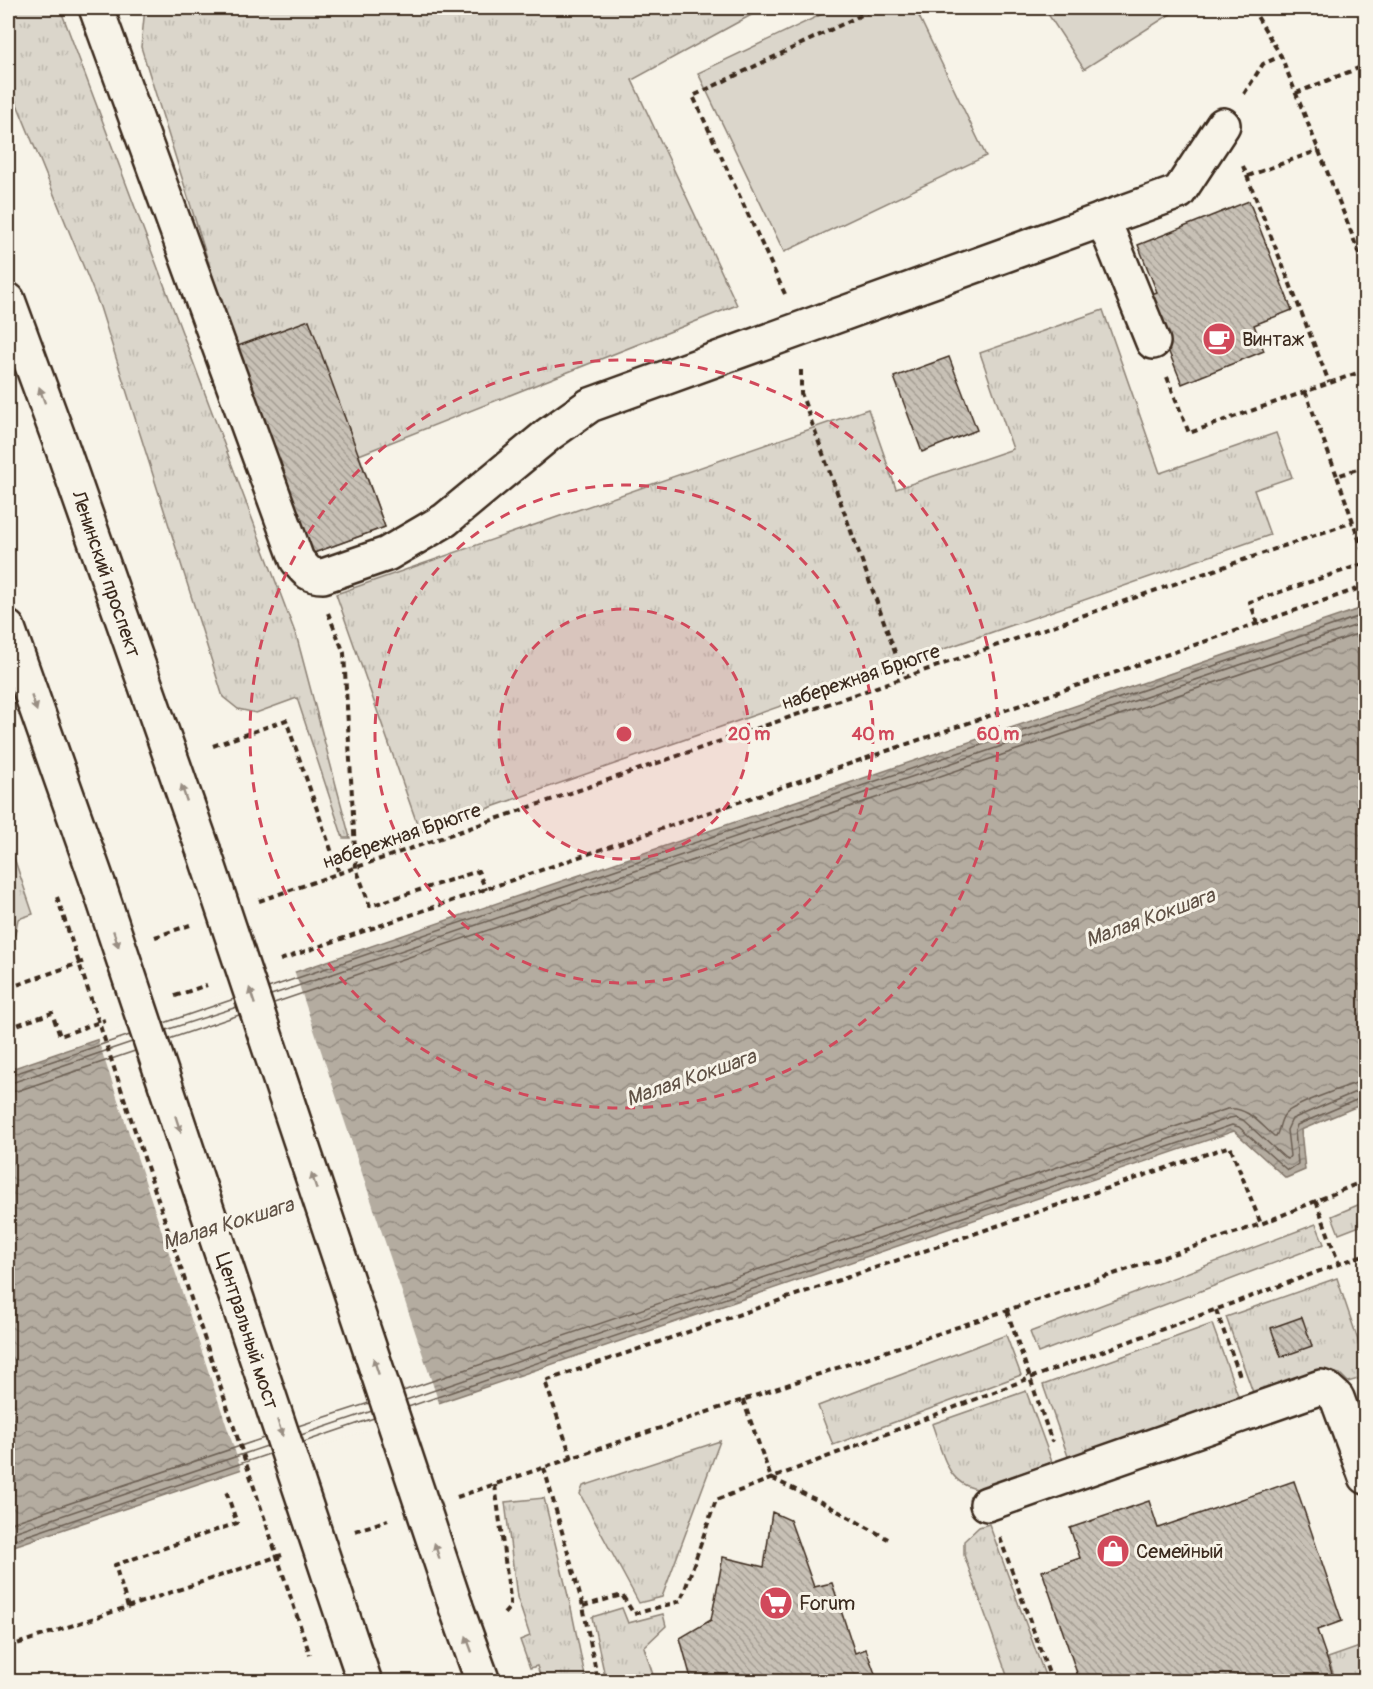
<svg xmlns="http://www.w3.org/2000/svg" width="1373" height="1689" viewBox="0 0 1373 1689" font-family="Pangolin,sans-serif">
<defs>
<pattern id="grass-tufts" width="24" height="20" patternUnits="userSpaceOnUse" patternTransform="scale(1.5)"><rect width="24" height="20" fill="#dbd6cb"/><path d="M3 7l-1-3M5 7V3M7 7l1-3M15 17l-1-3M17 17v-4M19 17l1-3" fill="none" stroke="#bdb8ae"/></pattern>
<pattern id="water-waves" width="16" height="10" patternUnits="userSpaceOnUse" patternTransform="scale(1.5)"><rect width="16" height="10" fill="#b4aca0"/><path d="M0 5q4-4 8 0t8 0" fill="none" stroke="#948c82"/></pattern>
<pattern id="building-back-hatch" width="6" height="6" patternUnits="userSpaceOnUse" patternTransform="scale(1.5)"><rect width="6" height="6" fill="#c8c1b6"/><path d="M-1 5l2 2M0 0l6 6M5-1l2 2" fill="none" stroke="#a49d93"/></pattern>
</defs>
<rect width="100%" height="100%" fill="#f7f3e8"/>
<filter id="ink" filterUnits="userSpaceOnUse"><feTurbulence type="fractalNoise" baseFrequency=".0167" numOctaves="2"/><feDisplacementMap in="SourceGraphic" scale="12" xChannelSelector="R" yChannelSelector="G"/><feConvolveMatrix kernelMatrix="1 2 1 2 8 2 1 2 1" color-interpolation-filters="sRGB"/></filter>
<g filter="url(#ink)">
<g fill="url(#grass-tufts)" stroke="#8b8074" stroke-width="1.5">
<polygon points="8,8 60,8 297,638 350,838 343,838 297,698 256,713 238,709 223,697 100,307 8,82"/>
<polygon points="145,8 764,8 632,80 737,305 359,455 385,527 311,554 235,347 141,47"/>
<polygon points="1103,310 1160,473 1276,433 1292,477 1254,490 1270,535 420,832 336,594 868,409 896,489 1013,449 980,353"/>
<polygon points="8,840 33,914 18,919 15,934 8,948"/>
<polygon points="1365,1202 1365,1224 1339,1234 1332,1216"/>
<polygon points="1316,1224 1324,1244 1038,1353 1030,1332"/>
<polygon points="1337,1278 1365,1361 1365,1377 1348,1382 1340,1374 1330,1372 1255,1398 1226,1317"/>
<polygon points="1212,1324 1240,1401 1070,1462 1043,1385"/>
<polygon points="1006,1335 1021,1375 833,1445 818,1406"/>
<path d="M1026 1391 1052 1462 978 1489C946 1485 942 1450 932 1424Z"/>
<polygon points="720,1441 662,1597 639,1603 580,1494 583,1486"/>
<polygon points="544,1498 571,1608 586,1681 542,1681 537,1666 530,1668 520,1640 530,1636 517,1597 505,1502"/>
<polygon points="989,1524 1047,1681 1009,1681 964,1555 964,1541 979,1527"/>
<polygon points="622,1608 628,1623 663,1614 666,1626 644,1647 655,1681 606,1681 592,1617"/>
<polygon points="1365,1645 1365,1681 1336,1681 1328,1658"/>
</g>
<g fill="#dbd6cb" stroke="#8b8074" stroke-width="1.5">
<polygon points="835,8 915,8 986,156 784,252 698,73"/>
<polygon points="1044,8 1180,8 1084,69"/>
</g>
<polygon fill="url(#water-waves)" stroke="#84786c" stroke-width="1.5" points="1365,607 1365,1103 1301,1130 1305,1170 1286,1178 1234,1131 465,1394 8,1548 8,1070"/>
<polygon fill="#f7f3e8" points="294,970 440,1406 242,1472 97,1037"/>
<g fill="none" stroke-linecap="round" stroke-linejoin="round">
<g stroke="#6b5e52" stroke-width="1.5">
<polyline points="268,988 1366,614"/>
<polyline points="271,995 1366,622"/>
<polyline points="274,1003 1366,631"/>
<polyline points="164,1023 234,999"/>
<polyline points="166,1030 237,1007"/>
<polyline points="169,1039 239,1015"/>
<polyline points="8,1076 130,1035"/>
<polyline points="8,1083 14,1082 132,1042"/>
<polyline points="8,1092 17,1091 135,1051"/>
<path d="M403 1391 1227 1109C1247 1106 1260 1124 1274 1136H1276C1280 1130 1279 1121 1285 1114 1293 1105 1341 1088 1356 1083L1366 1081"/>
<polyline points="406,1400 1230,1118 1236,1117 1243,1120 1285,1158 1288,1159 1290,1156 1287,1130 1292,1119 1358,1091 1366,1090"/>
<polyline points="408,1407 1232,1125 1239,1127 1286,1169 1289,1170 1298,1164 1295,1131 1297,1125 1361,1098 1366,1098"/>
<polyline points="298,1426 369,1403"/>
<polyline points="301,1435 372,1411"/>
<polyline points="304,1442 374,1418"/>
<polyline points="8,1524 264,1438"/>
<polyline points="8,1534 267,1446"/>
<polyline points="8,1542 269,1454"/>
</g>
</g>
<g fill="url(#building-back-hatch)" stroke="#3b2a1e" stroke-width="1.5">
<polygon points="1249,201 1292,310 1254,325 1264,351 1182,384 1146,296 1157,292 1138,245"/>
<polygon points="309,320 385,527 311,554 235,347"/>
<polygon points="949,357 977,430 922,452 894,377"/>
<polygon points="1302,1317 1312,1346 1281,1357 1271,1328"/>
<polygon points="1294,1481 1342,1621 1317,1630 1335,1682 1080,1682 1042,1571 1080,1558 1070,1528 1149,1501 1158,1528"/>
<polygon points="772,1512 790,1520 814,1587 832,1583 855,1653 866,1649 878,1682 692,1682 680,1638 711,1620 723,1557 764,1567"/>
</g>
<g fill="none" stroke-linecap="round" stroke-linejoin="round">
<defs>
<g id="minor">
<path d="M96 8 297 560C306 571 309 576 323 576L387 554 445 520 549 434 590 405 1179 192 1223 125"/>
<polyline points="1103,219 1153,342"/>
<polyline points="987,1504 1321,1387 1327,1389 1337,1398 1366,1477"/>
</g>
<g id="major">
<polyline points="8,300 63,450 203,849"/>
<polyline points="8,628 98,883"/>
<polyline points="456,1607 483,1682"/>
<polyline points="351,1641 365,1682"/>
</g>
</defs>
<use href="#minor" stroke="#3b2a1e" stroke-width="38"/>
<use href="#major" stroke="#3b2a1e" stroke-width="38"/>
<g stroke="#3b2a1e" stroke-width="4" stroke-dasharray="6 4.5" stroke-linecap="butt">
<polyline points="1252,8 1281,56"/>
<polyline points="1296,93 1366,65"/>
<polyline points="1244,94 1263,64 1281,56 1350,229 1366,273"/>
<polyline points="1243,166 1329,382"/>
<polyline points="1248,176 1319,150"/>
<polyline points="785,294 693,96 876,8"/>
<polyline points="801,370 801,393 904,677"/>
<polyline points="1167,377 1189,433 1366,370"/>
<polyline points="1305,391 1337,476"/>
<polyline points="1366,466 1337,476 1366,559"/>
<polyline points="328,613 344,653 356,868 370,906 478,871 486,890"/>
<polyline points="1258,624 1250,602 1366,563"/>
<polyline points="213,746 286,720 339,873"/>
<polyline points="259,901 1353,522"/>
<polyline points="155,937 190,925"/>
<polyline points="280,960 1366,586"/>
<polyline points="8,988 85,961"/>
<polyline points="175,996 207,985"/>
<polyline points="8,1028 52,1013 60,1036 105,1020"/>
<polyline points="1316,1201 1339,1264"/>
<polyline points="1216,1310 1240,1376"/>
<polyline points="1007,1311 1052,1442"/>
<polyline points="743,1400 771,1478 825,1504 888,1539"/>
<polyline points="572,1459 545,1381 1230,1146 1261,1224"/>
<polyline points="544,1468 583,1606 598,1682"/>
<polyline points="495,1485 510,1598 510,1607 503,1615"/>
<polyline points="457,1497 1261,1224 1366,1180"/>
<polyline points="355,1531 388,1520"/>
<polyline points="1000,1538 1052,1682"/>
<polyline points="583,1606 622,1595 634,1614 681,1601 716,1500 1030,1378 1366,1254"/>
<polyline points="128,1607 115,1565 237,1523 226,1491"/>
<polyline points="8,1647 282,1555"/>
</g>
<use href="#minor" stroke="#f7f3e8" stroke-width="33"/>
<use href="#major" stroke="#f7f3e8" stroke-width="33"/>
<defs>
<g id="major-bridge">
<polyline points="203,849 456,1607"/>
<polyline points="98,883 351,1641"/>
</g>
</defs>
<use href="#major-bridge" stroke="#3b2a1e" stroke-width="38" stroke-linecap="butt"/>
<polyline stroke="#3b2a1e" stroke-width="4" stroke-dasharray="6 4.5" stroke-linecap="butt" points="57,897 310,1655"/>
<use href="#major-bridge" stroke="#f7f3e8" stroke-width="33"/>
</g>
<defs><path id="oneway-solid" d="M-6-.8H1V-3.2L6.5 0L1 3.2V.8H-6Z" transform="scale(1.5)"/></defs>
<g fill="#998e83">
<use href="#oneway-solid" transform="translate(42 395) rotate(-110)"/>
<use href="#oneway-solid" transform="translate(34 703) rotate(71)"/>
<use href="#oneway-solid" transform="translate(184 793) rotate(-109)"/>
<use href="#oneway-solid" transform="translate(116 939) rotate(72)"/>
<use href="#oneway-solid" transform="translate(252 996) rotate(-108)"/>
<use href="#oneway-solid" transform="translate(178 1124) rotate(72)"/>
<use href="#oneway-solid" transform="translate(314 1181) rotate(-108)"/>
<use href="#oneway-solid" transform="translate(376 1366) rotate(-108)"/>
<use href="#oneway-solid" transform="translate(280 1428) rotate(72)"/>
<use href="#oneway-solid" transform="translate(437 1551) rotate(-108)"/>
<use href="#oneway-solid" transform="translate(469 1644) rotate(-110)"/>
</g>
</g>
<circle cx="624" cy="734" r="125" fill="#d1495b" fill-opacity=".12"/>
<g fill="none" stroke="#d1495b" stroke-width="3" stroke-dasharray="10 8">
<circle cx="624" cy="734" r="125"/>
<circle cx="624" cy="734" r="249"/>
<circle cx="624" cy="734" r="374"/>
</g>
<defs>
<symbol id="cafe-disc" viewBox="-11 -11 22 22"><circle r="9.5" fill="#d1495b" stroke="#f7f3e8"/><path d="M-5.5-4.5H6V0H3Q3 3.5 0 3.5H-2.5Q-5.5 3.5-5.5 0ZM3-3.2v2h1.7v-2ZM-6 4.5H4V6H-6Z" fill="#fff"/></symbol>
<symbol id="shop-disc" viewBox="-11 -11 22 22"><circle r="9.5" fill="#d1495b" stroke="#f7f3e8"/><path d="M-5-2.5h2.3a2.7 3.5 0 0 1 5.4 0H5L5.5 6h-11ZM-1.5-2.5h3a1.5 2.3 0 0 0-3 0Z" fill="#fff"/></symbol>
<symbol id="supermarket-disc" viewBox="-11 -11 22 22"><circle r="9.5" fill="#d1495b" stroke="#f7f3e8"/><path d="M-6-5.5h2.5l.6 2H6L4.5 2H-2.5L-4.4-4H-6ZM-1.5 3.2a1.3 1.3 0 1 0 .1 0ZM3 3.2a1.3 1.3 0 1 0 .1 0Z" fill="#fff"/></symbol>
</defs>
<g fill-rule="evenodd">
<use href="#cafe-disc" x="1200" y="320" width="38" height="38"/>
<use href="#shop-disc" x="1094" y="1532" width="38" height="38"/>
<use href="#supermarket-disc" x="757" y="1584" width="38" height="38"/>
</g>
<g text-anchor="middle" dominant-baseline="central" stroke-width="6" stroke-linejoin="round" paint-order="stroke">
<g font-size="20" fill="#3b2a1e" stroke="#f7f3e8" text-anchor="start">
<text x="1242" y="339">Винтаж</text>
<text x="1136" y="1551">Семейный</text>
<text x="799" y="1603">Forum</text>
</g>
<g font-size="20" fill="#3b2a1e" stroke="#f7f3e8">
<text transform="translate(106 574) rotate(71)">Ленинский проспект</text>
<text transform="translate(861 677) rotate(-19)">набережная Брюгге</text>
<text transform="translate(402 836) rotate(-19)">набережная Брюгге</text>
<text transform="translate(247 1331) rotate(72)">Центральный мост</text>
</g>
<g font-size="21" font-style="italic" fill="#5f5145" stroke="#f7f3e8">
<text transform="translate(1150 918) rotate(-20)">Малая Кокшага</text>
<text transform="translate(691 1078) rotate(-19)">Малая Кокшага</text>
<text transform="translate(228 1224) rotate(-17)">Малая Кокшага</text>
</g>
</g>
<circle cx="624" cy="734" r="9" fill="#d1495b" stroke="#f7f3e8" stroke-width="3"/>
<g font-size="18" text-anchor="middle" font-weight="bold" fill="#d1495b" stroke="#f7f3e8" stroke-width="6" stroke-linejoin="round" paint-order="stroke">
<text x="749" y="740">20 m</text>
<text x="873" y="740">40 m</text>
<text x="998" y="740">60 m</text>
</g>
<rect width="1373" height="1689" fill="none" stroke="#f7f3e8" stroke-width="30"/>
<rect x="15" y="15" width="1343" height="1659" fill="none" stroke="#3b2a1e" stroke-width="2" filter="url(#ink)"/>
</svg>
